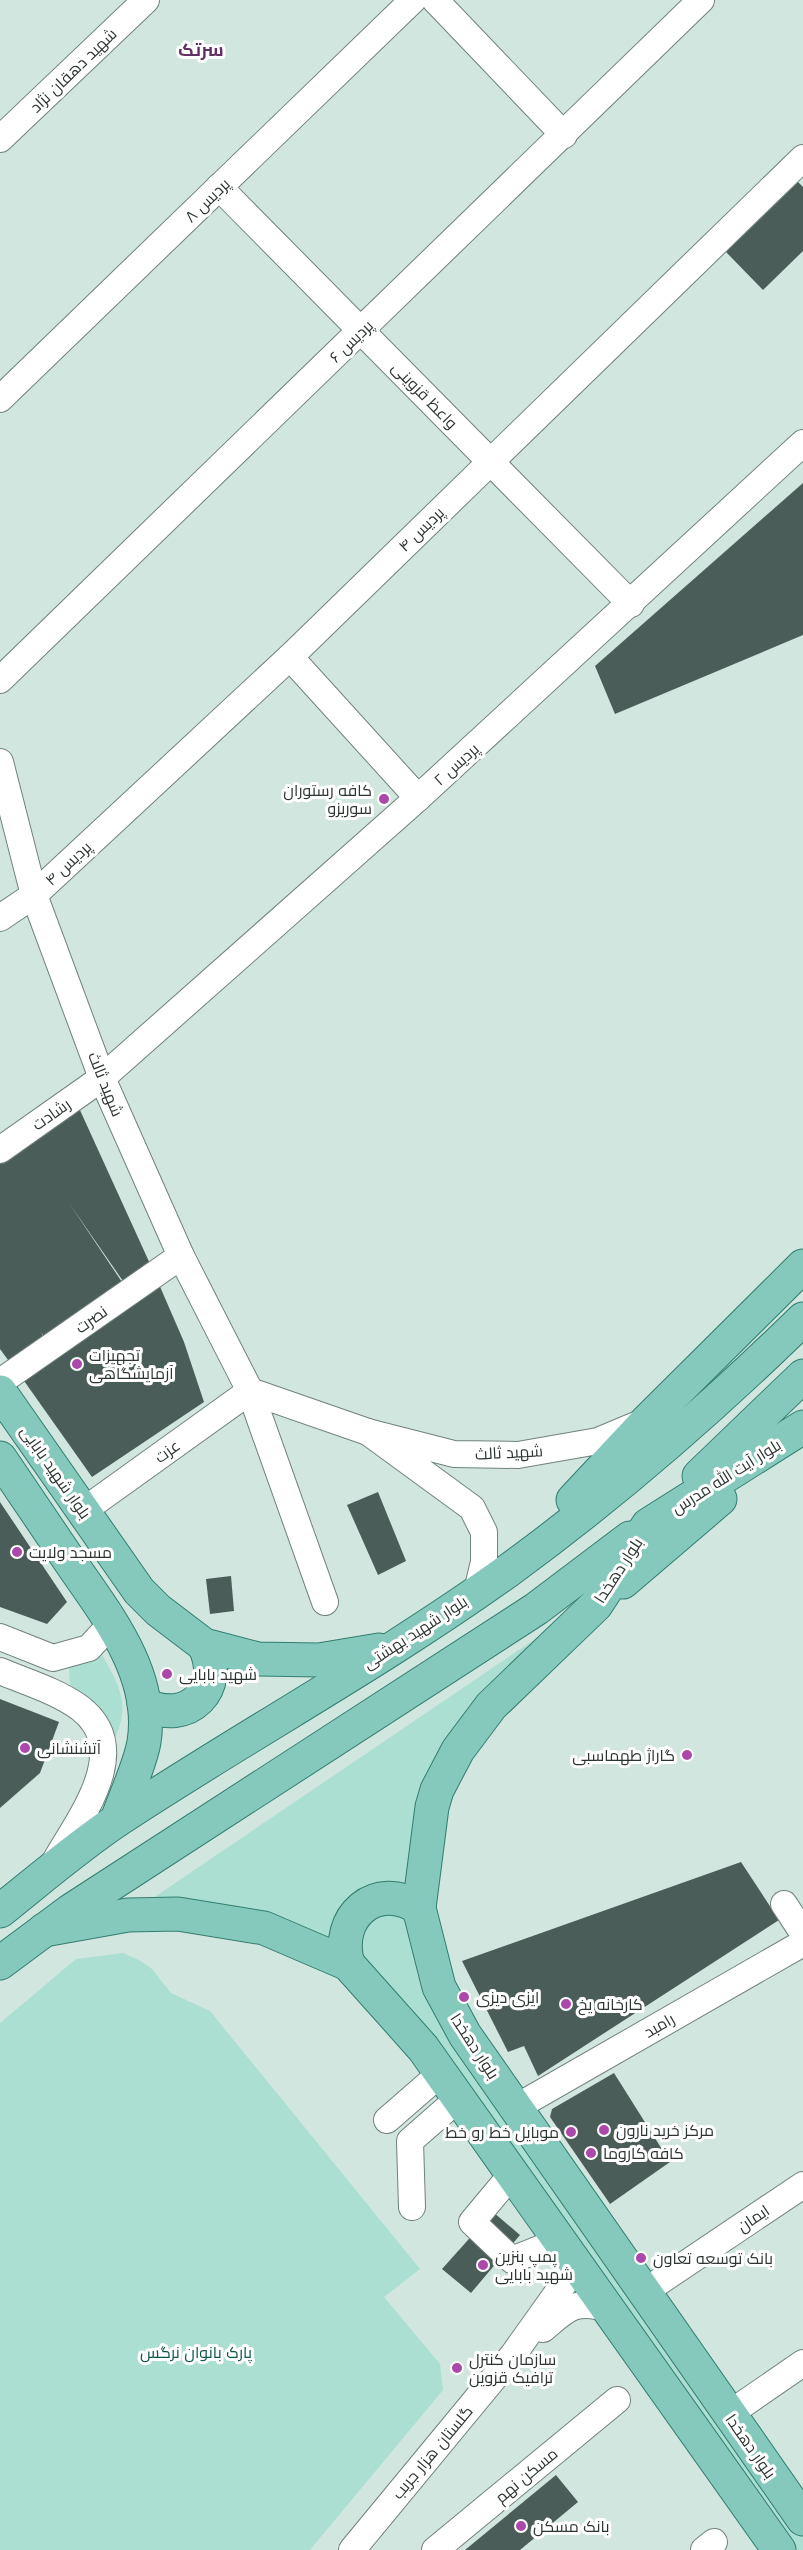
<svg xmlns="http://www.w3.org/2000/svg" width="803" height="2550" viewBox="0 0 803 2550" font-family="Inter,Cairo,sans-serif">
<rect width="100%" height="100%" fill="#d2e6e0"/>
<g fill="#abdfd2">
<polygon points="596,1605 539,1659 431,1814 439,1987 803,2519 803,2550 778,2550 364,1982 264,1928 128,1915 541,1635"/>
<path d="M100 1651C117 1682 132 1703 115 1738 105 1712 93 1699 70 1685L69 1667Z"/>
<polygon points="123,1953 139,1960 152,1969 171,1993 210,2011 420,2269 384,2297 440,2364 443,2390 310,2550 0,2550 0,2023 76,1959"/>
</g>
<g fill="#4b5d58">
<polygon points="798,182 803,187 803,251 763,290 726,252"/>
<polygon points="803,483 803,635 615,714 595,666"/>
<polygon points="79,1108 151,1266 125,1284 69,1203 124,1285 46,1339 41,1332 45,1340 11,1364 0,1349 0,1164"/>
<polygon points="158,1282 184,1342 204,1402 92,1477 22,1378"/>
<polygon points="378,1492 406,1561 378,1575 347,1505"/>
<polygon points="0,1502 67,1602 47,1624 0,1607"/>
<polygon points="231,1576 234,1611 210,1614 206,1579"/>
<polygon points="0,1699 59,1722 40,1773 0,1808"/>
<polygon points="741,1862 779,1920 538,2076 524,2046 508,2052 462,1961"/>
<polygon points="614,2073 670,2162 610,2204 550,2117 552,2109"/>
<polygon points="493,2212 520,2235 471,2293 442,2269"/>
<polygon points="556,2475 578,2502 520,2550 465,2550"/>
</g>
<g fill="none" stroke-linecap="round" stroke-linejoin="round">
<defs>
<g id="minor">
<polyline points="435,0 564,135"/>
<polyline points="0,139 146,0"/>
<polyline points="219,187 631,604"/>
<polyline points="0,399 413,0"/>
<polyline points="290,657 418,798"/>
<polyline points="0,680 701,0"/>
<polyline points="0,762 34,895 102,1078 181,1256 250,1391 368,1432"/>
<polyline points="0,918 34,895 290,657 803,158"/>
<polyline points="0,1150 102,1078 418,798 803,443"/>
<polyline points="0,1382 181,1256"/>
<polyline points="83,1511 250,1391 325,1602"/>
<polyline points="477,1591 484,1562 484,1532 472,1508 368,1432 454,1454 518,1455 598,1441 641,1423"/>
<polyline points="0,1637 53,1658 89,1648 112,1623"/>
<path d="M0 1671C26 1682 57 1691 80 1708 135 1750 78 1820 54 1863"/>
<polyline points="784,1904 803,1933"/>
<polyline points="515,2108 803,1943"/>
<polyline points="387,2120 441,2073"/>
<polyline points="512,2174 472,2222 512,2260 559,2241"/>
<polyline points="412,2207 410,2141 459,2098"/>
<polyline points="644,2292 803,2185"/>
<path d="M543 2329C568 2308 573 2300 607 2308"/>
<polyline points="729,2414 803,2363"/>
<polyline points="352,2550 513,2355 565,2282 569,2255"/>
<polyline points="435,2550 617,2400"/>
<polyline points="704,2550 714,2542"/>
</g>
<g id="major">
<polyline points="0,1392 139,1591 158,1610 204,1645 258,1659 319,1660 379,1650"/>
<polyline points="803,1427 648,1525 596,1605 491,1706 458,1750 437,1790 432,1807 419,1908 439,1987 465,2035 803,2519"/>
<path d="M0 1458C23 1492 46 1526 69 1560 105 1613 155 1673 144 1742 140 1765 125 1797 117 1820"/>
<polyline points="699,1476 803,1376"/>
<polyline points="573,1500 647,1421 803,1266"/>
<polyline points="623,1582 720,1499"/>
<path d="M144 1704C188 1727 226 1688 204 1645"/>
<path d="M0 1911C39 1880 77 1847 119 1819 248 1734 384 1660 509 1570 613 1494 711 1409 803 1319"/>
<polyline points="44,1930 128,1915 178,1914 264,1928 348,1964 423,2048 779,2550"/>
<polyline points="0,1963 70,1911 536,1609 630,1538"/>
<path d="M348 1964C334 1917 376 1880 419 1908"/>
</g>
</defs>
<use href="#minor" stroke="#70827d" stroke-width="28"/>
<use href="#major" stroke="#317e6e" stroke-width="35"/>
<use href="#minor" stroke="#fff" stroke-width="26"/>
<use href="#major" stroke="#85c9bc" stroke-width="33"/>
</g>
<g fill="#ac47ac" stroke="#fff" stroke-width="2">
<circle cx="384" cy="799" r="6"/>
<circle cx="77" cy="1364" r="6"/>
<circle cx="17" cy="1552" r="6"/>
<circle cx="167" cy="1674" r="6"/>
<circle cx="25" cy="1748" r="6"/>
<circle cx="687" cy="1755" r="6"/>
<circle cx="464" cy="1997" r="6"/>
<circle cx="566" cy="2004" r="6"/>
<circle cx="604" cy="2130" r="6"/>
<circle cx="571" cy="2132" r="6"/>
<circle cx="591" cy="2153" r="6"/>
<circle cx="641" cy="2258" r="6"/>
<circle cx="483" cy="2265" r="6"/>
<circle cx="457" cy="2368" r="6"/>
<circle cx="521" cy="2526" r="6"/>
</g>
<g text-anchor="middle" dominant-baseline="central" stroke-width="6" stroke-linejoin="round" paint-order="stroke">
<g font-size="16" fill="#2d3532" stroke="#fff">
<text transform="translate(73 70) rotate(-44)">شهید دهقان نژاد</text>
<text transform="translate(207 200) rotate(-44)">پردیس ۸</text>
<text transform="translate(351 341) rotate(-44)">پردیس ۶</text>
<text transform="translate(425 395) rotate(46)">واعظ قزوینی</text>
<text transform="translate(421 529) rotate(-44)">پردیس ۴</text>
<text transform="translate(456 764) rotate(-42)">پردیس ۲</text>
<text transform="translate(68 863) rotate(-43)">پردیس ۴</text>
<text transform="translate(106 1084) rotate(68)">شهید ثالث</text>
<text transform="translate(51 1114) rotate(-35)">رشادت</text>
<text transform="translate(91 1319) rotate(-35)">نصرت</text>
<text transform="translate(167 1451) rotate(-36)">عزت</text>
<text transform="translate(509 1452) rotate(-3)">شهید ثالث</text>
<text transform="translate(56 1472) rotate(55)">بلوار شهید بابایی</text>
<text transform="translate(726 1476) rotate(-32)">بلوار آیت الله مدرس</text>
<text transform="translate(618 1570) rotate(-57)">بلوار دهخدا</text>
<text transform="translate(415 1632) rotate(-33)">بلوار شهید بهشتی</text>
<text transform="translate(659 2025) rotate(-30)">رامبد</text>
<text transform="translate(475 2046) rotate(57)">بلوار دهخدا</text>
<text transform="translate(753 2218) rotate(-34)">ایمان</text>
<text transform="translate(751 2446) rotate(55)">بلوار دهخدا</text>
<text transform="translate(432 2452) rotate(-50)">گلستان هزار جریب</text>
<text transform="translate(526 2475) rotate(-40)">مسکن نهم</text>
</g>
<g font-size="16" fill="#2d3532" stroke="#fff" text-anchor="start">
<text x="372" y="790" text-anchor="end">کافه رستوران<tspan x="372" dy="18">سوریزو</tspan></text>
<text x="89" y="1355">تجهیزات<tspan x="89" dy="18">آزمایشگاهی</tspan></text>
<text x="29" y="1552">مسجد ولایت</text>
<text x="179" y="1674">شهید بابایی</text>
<text x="37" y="1748">آتشنشانی</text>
<text x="675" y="1755" text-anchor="end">گاراژ طهماسبی</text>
<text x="476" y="1997">ایزی دیزی</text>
<text x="578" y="2004">کارخانه یخ</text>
<text x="616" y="2130">مرکز خرید نارون</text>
<text x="559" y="2132" text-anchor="end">موبایل خط رو خط</text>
<text x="603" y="2153">کافه کاروما</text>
<text x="495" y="2256">پمپ بنزین<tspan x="495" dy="18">شهید بابایی</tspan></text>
<text x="653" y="2258">بانک توسعه تعاون</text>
<text x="469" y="2359">سازمان کنترل<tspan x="469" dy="18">ترافیک قزوین</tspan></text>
<text x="533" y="2526">بانک مسکن</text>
</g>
<g font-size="16" fill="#0b574a" stroke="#fff">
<text x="196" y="2352">پارک بانوان نرگس</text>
</g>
<g font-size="18" font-weight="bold" fill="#612f61" stroke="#fff">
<text x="201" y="49">سرتک</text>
</g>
</g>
</svg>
